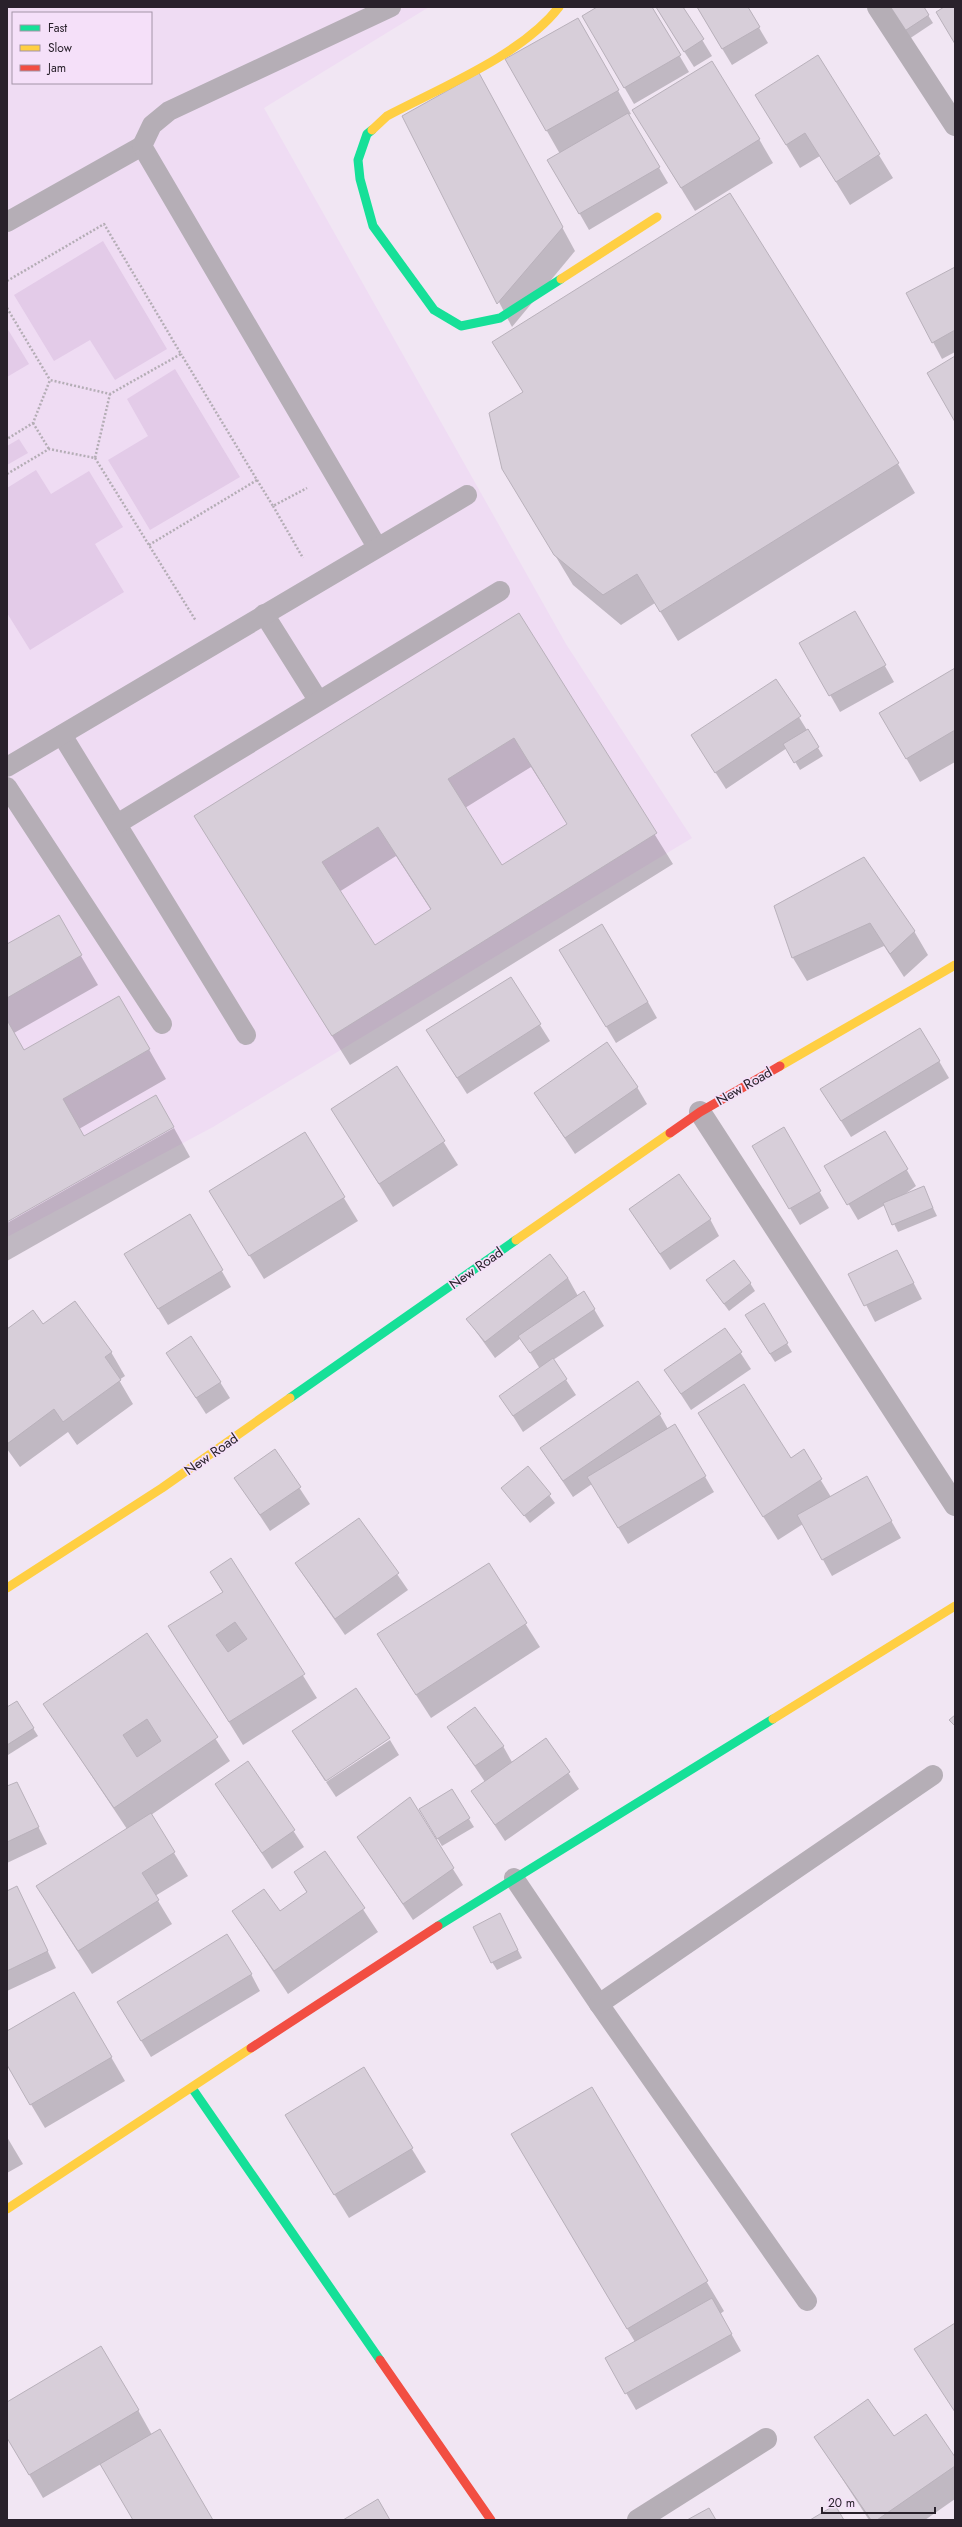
<svg xmlns="http://www.w3.org/2000/svg" width="962" height="2527" viewBox="0 0 962 2527" font-family="Jost,sans-serif">
<rect width="100%" height="100%" fill="#f1e6f3"/>
<path fill="#efdcf3" fill-rule="evenodd" d="M7 7H429L264 108 566 644 692 838 213 1127 7 1237ZM13 13H151V83H13Z"/>
<g fill="#e3cbe8">
<polygon points="103,241 167,349 115,380 90,340 54,361 14,295"/>
<polygon points="7,328 29,364 7,377"/>
<polygon points="175,369 240,477 150,530 108,460 148,436 127,399"/>
<polygon points="19,439 28,453 7,465 7,446"/>
<polygon points="36,470 51,494 89,471 123,527 95,544 124,592 30,650 7,613 7,488"/>
</g>
<g fill="#0003" fill-rule="evenodd">
<polygon points="599,7 651,7 689,72 634,104 583,16"/>
<polygon points="656,7 682,7 712,56 694,67"/>
<polygon points="697,7 747,7 768,43 732,65"/>
<polygon points="895,7 923,7 933,23 906,41"/>
<polygon points="578,19 631,114 628,115 668,183 589,230 549,160 560,154 506,59"/>
<polygon points="818,56 893,178 850,205 820,156 800,168 756,95"/>
<polygon points="492,98 575,251 512,327 403,116"/>
<polygon points="633,110 759,139 773,163 695,211"/>
<polygon points="955,268 955,352 942,359 933,342"/>
<polygon points="493,342 898,464 915,493 678,641 655,603 621,625 573,585 521,499 523,392"/>
<polygon points="855,613 894,682 840,712 801,644"/>
<path d="M518 614 673 864 350 1065 195 816ZM531 767 568 825 501 866 465 808ZM396 856 431 910 374 946 339 892Z"/>
<polygon points="955,669 955,762 920,782 880,713"/>
<polygon points="776,680 823,756 800,770 787,748 726,789 692,736"/>
<polygon points="863,858 914,931 928,955 904,977 884,946 807,981 793,958 775,907"/>
<polygon points="58,917 98,985 14,1033 24,1051 119,997 166,1079 79,1129 7,1221 7,945"/>
<polygon points="570,966 648,1002 657,1018 616,1043"/>
<polygon points="511,979 550,1041 467,1094 437,1047"/>
<polygon points="939,1061 949,1078 851,1137 831,1105"/>
<polygon points="397,1068 458,1165 393,1207 332,1109"/>
<polygon points="637,1087 647,1104 575,1154 535,1094"/>
<polygon points="174,1128 190,1157 7,1261 7,1223"/>
<polygon points="783,1129 829,1208 800,1225 753,1146"/>
<polygon points="885,1132 916,1186 901,1197 923,1187 937,1216 898,1232 885,1205 858,1220 826,1166"/>
<polygon points="304,1133 358,1221 264,1279 224,1214"/>
<polygon points="630,1209 710,1219 719,1236 670,1270"/>
<polygon points="190,1216 231,1287 168,1325 135,1271"/>
<polygon points="897,1251 922,1299 875,1322 850,1274"/>
<polygon points="568,1278 578,1296 594,1309 604,1326 553,1360 576,1395 523,1432 501,1397 540,1369 521,1338 495,1358 467,1319"/>
<polygon points="750,1283 755,1291 729,1311 712,1288"/>
<polygon points="763,1304 792,1352 775,1362 750,1323"/>
<polygon points="43,1326 111,1352 125,1376 119,1380 133,1404 77,1445 68,1432 20,1467 7,1449 7,1330"/>
<polygon points="725,1329 751,1369 691,1410 665,1370"/>
<polygon points="167,1353 220,1382 230,1398 206,1414"/>
<polygon points="660,1415 668,1429 675,1425 714,1492 628,1544 592,1484 573,1497 541,1449"/>
<polygon points="713,1437 790,1459 803,1451 831,1497 876,1494 901,1538 832,1576 803,1524 778,1540"/>
<polygon points="275,1451 310,1504 270,1531 235,1478"/>
<polygon points="528,1467 555,1503 530,1523 503,1488"/>
<polygon points="359,1519 408,1590 345,1635 296,1564"/>
<polygon points="231,1560 317,1698 243,1745 170,1627 223,1593 211,1573"/>
<polygon points="488,1564 540,1647 431,1718 392,1658"/>
<polygon points="147,1634 230,1761 151,1815 188,1876 155,1896 172,1924 92,1974 51,1910 127,1829 44,1704"/>
<polygon points="7,1708 33,1728 38,1736 8,1755"/>
<polygon points="448,1727 503,1746 512,1762 546,1739 579,1789 505,1841 472,1791 485,1782"/>
<polygon points="293,1731 389,1738 325,1781"/>
<polygon points="390,1740 399,1755 336,1797 326,1782"/>
<polygon points="248,1762 304,1847 272,1869 216,1784"/>
<polygon points="16,1783 47,1844 7,1863 7,1787"/>
<polygon points="451,1790 474,1827 442,1846 420,1809"/>
<polygon points="409,1799 463,1885 413,1920 358,1837"/>
<polygon points="325,1852 378,1932 288,1994 233,1911 279,1913 307,1893 295,1873"/>
<polygon points="16,1887 56,1968 7,1991 7,1892"/>
<polygon points="504,1923 522,1958 497,1970 492,1962"/>
<polygon points="251,1974 260,1991 151,2057 128,2019"/>
<polygon points="7,2032 111,2057 125,2081 45,2128 7,2064"/>
<polygon points="363,2069 426,2172 349,2218 300,2139"/>
<polygon points="591,2088 724,2311 720,2314 741,2351 636,2410 606,2358 635,2342 529,2164"/>
<polygon points="7,2137 23,2164 7,2173"/>
<polygon points="7,2403 138,2410 152,2435 211,2520 134,2520 101,2464 43,2498 7,2437"/>
<polygon points="815,2437 893,2437 955,2459 955,2499 925,2520 869,2520"/>
</g>
<g fill="#d7ced9" stroke="#b9b1bb" fill-rule="evenodd">
<polygon points="597,7 652,7 681,55 624,88 582,16"/>
<polygon points="656,7 683,7 704,39 684,52"/>
<polygon points="697,7 748,7 760,27 722,49"/>
<polygon points="893,7 924,7 929,15 900,34 886,11"/>
<polygon points="944,7 955,7 955,44 936,12"/>
<polygon points="578,18 619,90 546,131 505,59"/>
<polygon points="818,55 880,154 836,182 805,133 786,145 755,95"/>
<polygon points="712,61 760,139 681,188 632,110"/>
<polygon points="479,73 563,227 497,304 402,116"/>
<polygon points="628,113 660,167 579,214 547,160"/>
<polygon points="730,193 899,463 660,612 637,574 603,595 554,555 502,469 489,413 523,392 492,342"/>
<polygon points="955,267 955,330 932,343 906,293"/>
<polygon points="955,356 955,422 927,373"/>
<polygon points="855,611 886,665 829,696 799,643"/>
<path d="M519 613 657 833 332 1036 194 816ZM514 738 567 824 502 865 448 779ZM378 827 431 909 375 945 322 862Z"/>
<polygon points="955,668 955,730 906,759 879,713"/>
<polygon points="776,679 801,716 715,773 691,735"/>
<polygon points="808,729 819,747 794,763 783,744"/>
<polygon points="864,857 915,931 890,954 870,923 792,958 774,906"/>
<polygon points="59,915 82,955 7,998 7,944"/>
<polygon points="602,924 648,1002 606,1027 559,950"/>
<polygon points="511,977 541,1024 457,1078 426,1030"/>
<polygon points="119,996 150,1049 63,1099 84,1136 156,1095 174,1127 7,1222 7,1020 24,1050"/>
<polygon points="920,1028 940,1061 841,1121 820,1089"/>
<polygon points="607,1042 638,1087 565,1138 534,1093"/>
<polygon points="397,1066 445,1141 379,1184 331,1109"/>
<polygon points="784,1127 821,1191 789,1209 752,1146"/>
<polygon points="885,1131 908,1169 847,1205 824,1166"/>
<polygon points="305,1132 345,1197 249,1256 209,1191"/>
<polygon points="679,1174 711,1219 660,1254 629,1209"/>
<polygon points="924,1186 933,1208 892,1225 883,1203"/>
<polygon points="190,1214 223,1270 158,1309 124,1254"/>
<polygon points="897,1250 914,1283 864,1306 848,1274"/>
<polygon points="550,1254 568,1278 485,1342 466,1319"/>
<polygon points="734,1260 751,1283 724,1304 706,1280"/>
<polygon points="584,1291 595,1309 530,1353 518,1336"/>
<polygon points="75,1301 112,1352 105,1357 121,1380 63,1422 54,1409 7,1444 7,1329 33,1310 43,1324"/>
<polygon points="764,1303 788,1343 770,1354 745,1315"/>
<polygon points="725,1328 742,1352 681,1394 664,1370"/>
<polygon points="191,1336 221,1382 196,1398 166,1353"/>
<polygon points="553,1358 567,1379 513,1416 499,1396"/>
<polygon points="638,1381 661,1414 563,1481 540,1448"/>
<polygon points="744,1384 791,1458 804,1449 822,1479 763,1517 698,1413"/>
<polygon points="675,1424 706,1476 618,1528 587,1477"/>
<polygon points="275,1449 301,1487 260,1515 234,1478"/>
<polygon points="528,1466 551,1494 524,1516 501,1488"/>
<polygon points="867,1476 892,1521 822,1560 797,1515"/>
<polygon points="359,1518 399,1573 335,1619 295,1563"/>
<path d="M231 1558 305 1674 229 1722 168 1626 223 1592 210 1572ZM235 1622 247 1639 228 1652 216 1635Z"/>
<polygon points="489,1563 527,1623 416,1695 377,1634"/>
<path d="M147 1633 218 1737 114 1808 43 1704ZM147 1719 161 1741 137 1757 123 1735Z"/>
<polygon points="356,1688 390,1738 326,1781 292,1731"/>
<polygon points="17,1701 34,1728 7,1745 7,1707"/>
<polygon points="475,1707 504,1746 475,1766 447,1727"/>
<polygon points="955,1715 955,1726 949,1720"/>
<polygon points="546,1738 570,1772 495,1825 471,1791"/>
<polygon points="248,1761 295,1830 262,1853 215,1784"/>
<polygon points="17,1782 39,1827 7,1842 7,1786"/>
<polygon points="452,1789 470,1818 437,1839 419,1809"/>
<polygon points="410,1797 454,1868 403,1904 357,1837"/>
<polygon points="151,1813 175,1852 142,1873 159,1900 78,1951 36,1886"/>
<polygon points="325,1851 365,1908 274,1971 232,1911 264,1889 280,1911 307,1892 294,1872"/>
<polygon points="17,1886 48,1951 7,1971 7,1891"/>
<polygon points="500,1913 518,1950 491,1963 473,1927"/>
<polygon points="227,1934 252,1974 141,2041 117,2002"/>
<polygon points="74,1992 112,2057 30,2105 7,2065 7,2031"/>
<polygon points="364,2067 413,2148 334,2195 285,2115"/>
<polygon points="592,2087 708,2281 627,2329 511,2134"/>
<polygon points="712,2298 732,2334 625,2394 605,2358"/>
<polygon points="955,2323 955,2412 914,2349"/>
<polygon points="101,2346 139,2410 29,2475 7,2438 7,2402"/>
<polygon points="868,2399 894,2436 926,2414 955,2457 955,2466 877,2520 871,2520 814,2437"/>
<polygon points="160,2429 213,2520 133,2520 100,2464"/>
<polygon points="378,2499 390,2520 343,2520"/>
<polygon points="835,2505 844,2520 810,2520"/>
<polygon points="709,2508 716,2520 687,2520"/>
</g>
<g fill="none" stroke-linecap="round" stroke-linejoin="round">
<g stroke="#b4adb5" stroke-width="2.5" stroke-dasharray="2 2" stroke-linecap="butt">
<polyline points="7,281 104,224 181,354 110,394 50,380 33,423 7,439"/>
<polyline points="7,308 50,380"/>
<polyline points="33,423 49,449"/>
<polyline points="95,458 196,621"/>
<polyline points="7,474 49,449 95,458 110,394"/>
<polyline points="257,480 273,506 307,488"/>
<polyline points="273,506 303,558"/>
<polyline points="149,545 257,480 181,354"/>
</g>
<g stroke="#b5aeb6" stroke-width="20">
<polyline points="7,222 142,146"/>
<polyline points="377,547 142,146 152,125 169,111 391,7"/>
<polyline points="264,614 318,700"/>
<polyline points="62,735 246,1035"/>
<polyline points="7,767 467,495"/>
<polyline points="7,787 162,1024"/>
<polyline points="117,824 500,591"/>
<polyline points="514,1878 599,2004 807,2301"/>
<polyline points="599,2004 933,1775"/>
</g>
<g stroke="#b5aeb6" stroke-width="22">
<polyline points="878,7 955,125"/>
<polyline points="700,1112 955,1505"/>
<polyline points="638,2520 766,2439"/>
</g>
<g stroke="#16e098" stroke-width="9">
<polyline points="372,130 367,134 358,160 360,179 373,226 434,310 461,326 500,318 561,279"/>
<polyline points="290,1398 516,1240"/>
<polyline points="438,1926 773,1719"/>
<polyline points="192,2088 380,2360"/>
</g>
<g stroke="#ffcf43" stroke-width="9">
<path d="M372 130 387 116C440 88 522 55 559 7"/>
<polyline points="561,279 657,217"/>
<polyline points="780,1066 955,965"/>
<polyline points="516,1240 670,1133"/>
<polyline points="7,1588 162,1488 290,1398"/>
<polyline points="773,1719 955,1606"/>
<polyline points="7,2209 251,2048"/>
</g>
<g stroke="#f24e42" stroke-width="9">
<polyline points="670,1133 700,1112 780,1066"/>
<polyline points="251,2048 438,1926"/>
<polyline points="380,2360 491,2520"/>
</g>
</g>
<g text-anchor="middle" dominant-baseline="central" stroke-width="3.5" stroke-linejoin="round" paint-order="stroke">
<g font-size="14" fill="#29212b" stroke="#f5e0f9">
<text transform="translate(744 1086) rotate(-30)">New Road</text>
<text transform="translate(476 1268) rotate(-35)">New Road</text>
<text transform="translate(211 1454) rotate(-35)">New Road</text>
</g>
</g>
<rect width="962" height="2527" fill="none" stroke="#29212b" stroke-width="16"/>
<rect x="12" y="12" width="140" height="72" fill="#f5e0f9" stroke="#a394a7"/>
<rect x="20" y="25" width="20" height="6" fill="#16e098" stroke="#a394a7"/>
<text x="48" y="32" font-size="12" fill="#29212b">Fast</text>
<rect x="20" y="45" width="20" height="6" fill="#ffcf43" stroke="#a394a7"/>
<text x="48" y="52" font-size="12" fill="#29212b">Slow</text>
<rect x="20" y="65" width="20" height="6" fill="#f24e42" stroke="#a394a7"/>
<text x="48" y="72" font-size="12" fill="#29212b">Jam</text>
<path d="M822 2507v6h113v-6" fill="none" stroke="#29212b" stroke-width="2"/>
<text x="828" y="2507" font-size="12" fill="#29212b" stroke="#f5e0f9" stroke-width="3" paint-order="stroke">20 m</text>
</svg>
